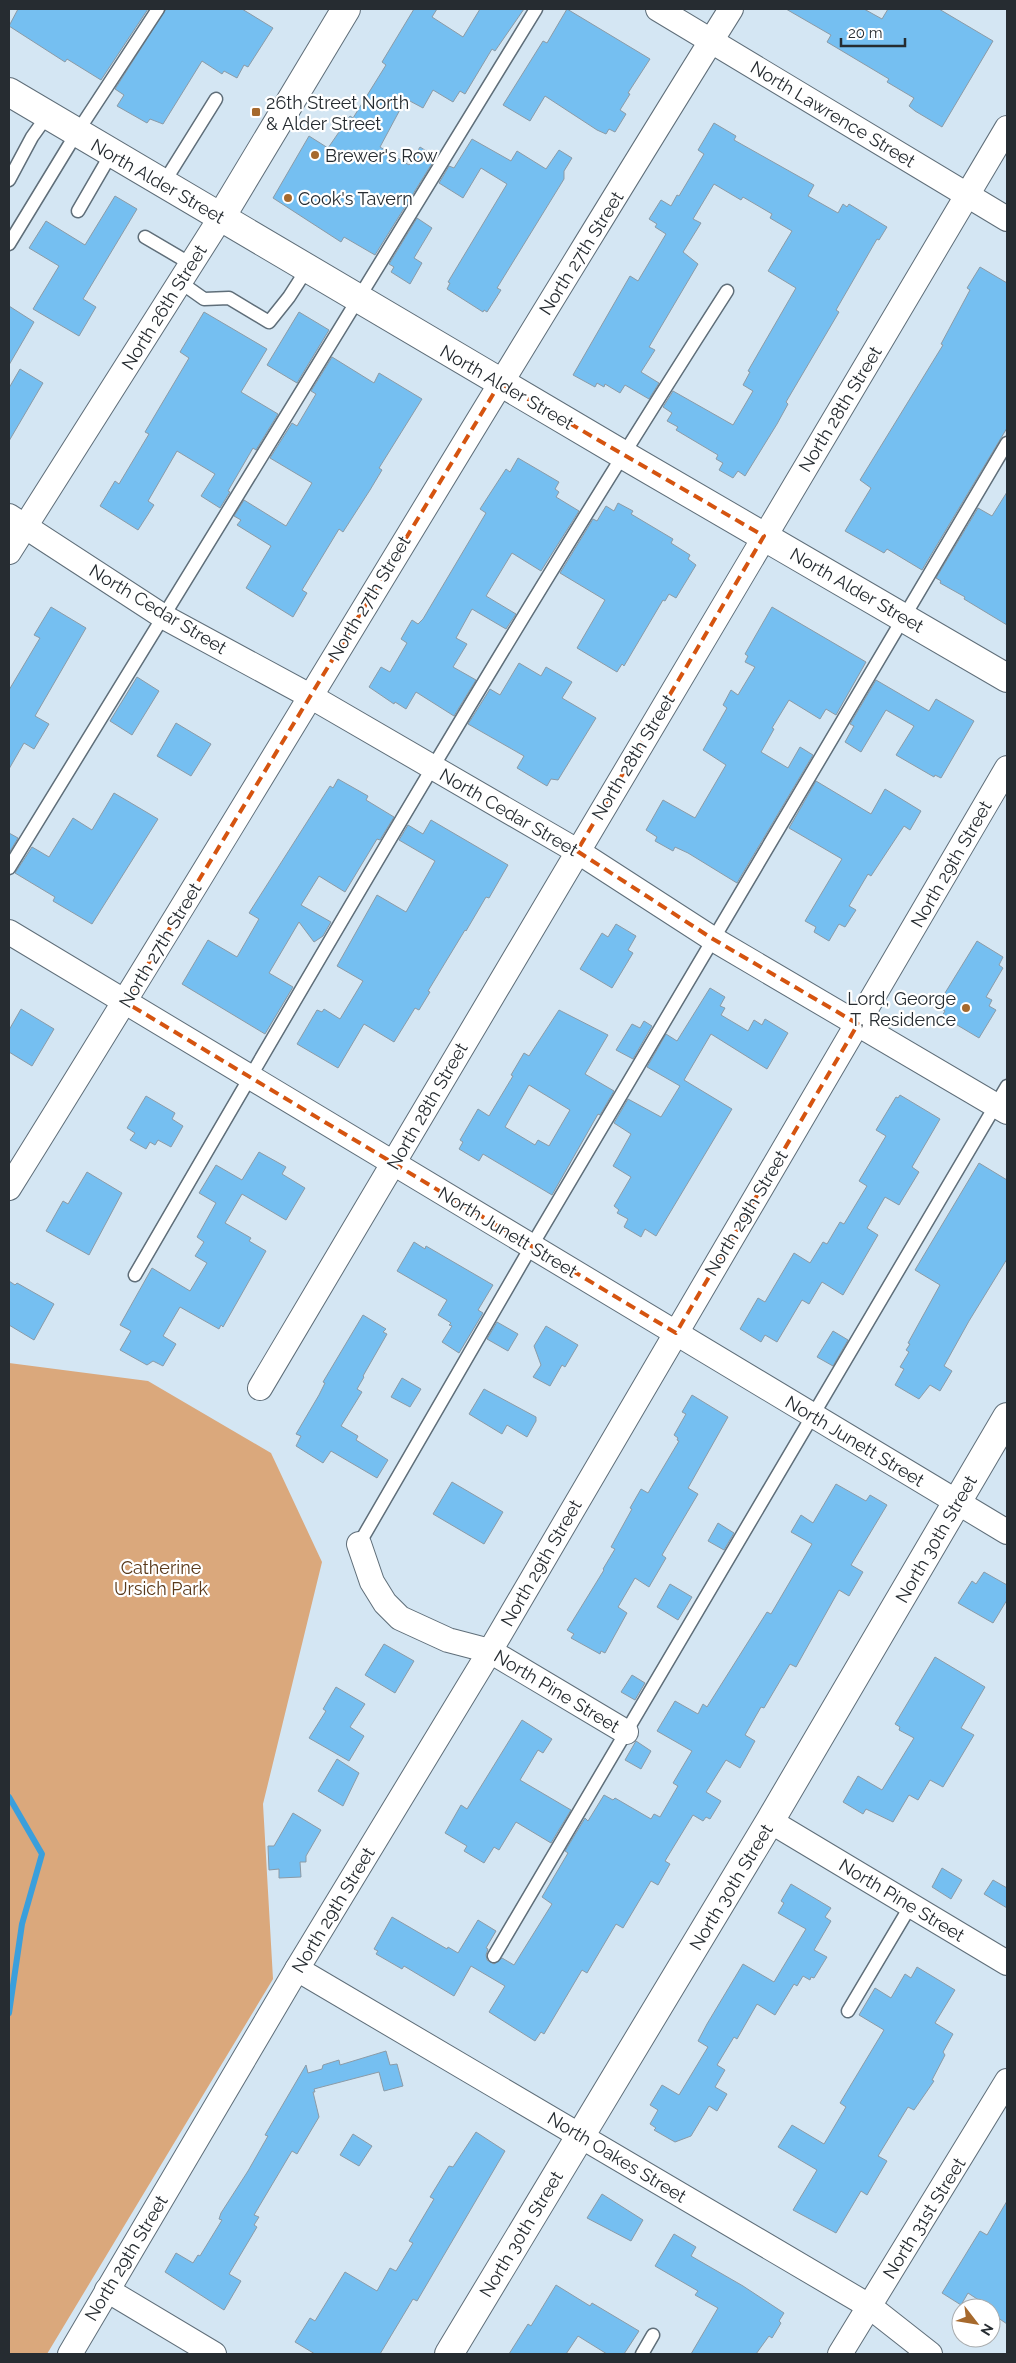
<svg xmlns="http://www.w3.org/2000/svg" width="1016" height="2363" viewBox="0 0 1016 2363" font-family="Raleway,sans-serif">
<rect width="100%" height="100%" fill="#d4e6f3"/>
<polygon fill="#daa87c" points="9,1363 148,1381 271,1453 322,1562 263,1804 273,1979 47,2354 9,2354"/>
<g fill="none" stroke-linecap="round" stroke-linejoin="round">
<polyline stroke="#3a9fdc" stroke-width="6" points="9,1797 42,1854 22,1924 9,2013"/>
</g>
<g fill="#75bff1" stroke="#8b9ba7" fill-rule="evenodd">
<polygon points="18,9 148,9 101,80 67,59 65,62 9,26"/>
<polygon points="166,9 242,9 273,28 248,67 244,65 237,78 224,71 222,74 202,61 163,124 150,119 147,123 117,106 124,95 115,89"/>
<polygon points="414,9 437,9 432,17 463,37 480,9 524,9 495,51 492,49 465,94 460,91 453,102 433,90 423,108 408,100 405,105 403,104 380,147 409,165 420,147 436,157 375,255 344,237 341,242 273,198 309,136 328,148 350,116 353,118 386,65 382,62"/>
<polygon points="567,9 650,59 628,93 630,94 620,110 626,114 615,132 609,129 606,134 597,130 545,96 530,121 503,105 543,41 547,43"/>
<polygon points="786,9 864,9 882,19 888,9 939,9 993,41 942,127 915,111 909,106 914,98 887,82 889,79 827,42 831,35"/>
<polygon points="714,123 736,136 734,140 814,185 808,196 838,213 843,204 847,207 849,204 887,227 879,240 877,239 836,310 839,312 786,402 788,404 777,424 745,476 738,471 733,478 719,470 723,463 716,459 718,455 676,430 678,427 667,421 672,413 663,407 673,391 733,425 753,391 743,385 750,372 748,371 796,288 768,271 792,231 770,218 772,214 743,197 741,200 714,184 693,219 701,223 683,252 698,264 649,347 655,350 641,372 659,383 649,399 625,385 620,393 605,384 604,387 597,383 595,387 573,375 630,276 638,281 666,234 655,227 657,224 649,219 661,200 671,206 677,195 679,196 704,154 698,150"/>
<polygon points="472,139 511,161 517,151 546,169 559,150 572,158 564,171 564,179 497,288 501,290 487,312 484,310 483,312 447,289 450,283 448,282 507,184 481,168 463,198 439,183 449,166 454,168"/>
<polygon points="115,196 137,209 83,299 96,307 79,336 33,309 59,266 29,248 46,221 85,245"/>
<polygon points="417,218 432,228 414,258 422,263 410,284 391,272 394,267 389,264"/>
<polygon points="980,267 1007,283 1007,428 922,570 887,549 884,553 845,531 871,488 860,480 943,345 941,344 970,290 967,288"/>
<polygon points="9,306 34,322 9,365"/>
<polygon points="204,312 267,349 241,392 278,414 256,450 253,448 228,491 230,492 220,508 201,496 215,474 177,451 148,501 154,505 138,530 100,506 115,481 119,484 149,434 145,432 189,358 180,352"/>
<polygon points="299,312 329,330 297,383 267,365"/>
<polygon points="332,357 374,383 379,373 422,399 379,468 382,470 370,490 343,532 339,529 302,590 307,593 293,617 246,588 271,546 237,525 241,520 234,516 244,500 286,526 312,483 270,458 292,423 297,426 316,394 311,391"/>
<polygon points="20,369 43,383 9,441 9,388"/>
<polygon points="518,458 559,482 555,489 559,492 556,497 579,511 541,571 512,553 486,596 516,614 506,629 472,609 456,638 467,644 453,667 476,680 454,716 416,692 406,709 395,702 394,704 369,687 381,667 390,672 407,643 401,639 412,620 418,624 423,619 486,513 480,509 506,469 510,472"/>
<polygon points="1007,492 1007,625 964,599 965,597 940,583 941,581 936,578 978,508 992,516"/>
<polygon points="618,503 633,511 631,514 673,539 671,543 690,555 688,559 696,565 676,598 669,594 665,601 663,600 624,666 622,664 617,672 577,648 605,600 560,573 593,519 597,521 606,506 614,511"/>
<polygon points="51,607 86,628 35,716 49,724 34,749 24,743 9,769 9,690 40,638 34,635"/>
<polygon points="772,607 866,662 836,715 826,709 820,719 789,700 772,728 774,729 761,752 788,768 800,747 813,755 737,883 688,853 675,847 673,851 655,841 657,837 646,830 663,800 695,818 726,765 703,750 727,708 723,705 731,690 738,695 755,667 745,662 748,656 745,654"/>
<polygon points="519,663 541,676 546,667 572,682 562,698 596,718 558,780 551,779 547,786 517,768 524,756 468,724 490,689 500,695"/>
<polygon points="137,677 159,691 132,735 110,721"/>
<polygon points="876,680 929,711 936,699 974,721 941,778 935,775 934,777 896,755 914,726 886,710 861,752 845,742 854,726 850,724"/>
<polygon points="176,723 211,744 191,776 157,756"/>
<polygon points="338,779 368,796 366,800 394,817 380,840 377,839 345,892 319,876 301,905 331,922 323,936 314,942 299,922 269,973 293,987 265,1034 182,984 208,940 237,957 259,919 249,913 330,786 333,788"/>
<polygon points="816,781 871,814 885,789 921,811 910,830 904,826 871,876 868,874 849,906 856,910 845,927 839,924 829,941 814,932 816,927 805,921 842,859 789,828"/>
<polygon points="114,793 158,819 92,924 53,901 55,897 15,873 32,847 49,857 73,818 92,830"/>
<polygon points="431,820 508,865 489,898 486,897 466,931 465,930 428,991 430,992 419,1010 415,1008 394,1042 364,1024 338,1068 297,1044 317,1010 322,1012 324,1009 340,1019 363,981 337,966 377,895 406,912 435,861 399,840 408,825 423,834"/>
<polygon points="9,833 18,838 9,853"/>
<polygon points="616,924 636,936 628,950 633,953 612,988 580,969 602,933 608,937"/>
<polygon points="977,941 1003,957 999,965 1003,968 986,997 992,1000 989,1006 996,1010 979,1038 942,1016 945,1011 937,1006"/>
<polygon points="710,988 725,997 720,1006 725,1008 721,1015 748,1031 754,1020 762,1025 765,1019 788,1033 767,1069 711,1034 684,1080 732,1109 656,1236 645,1229 641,1237 624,1227 628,1219 617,1213 619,1210 614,1206 631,1177 613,1166 631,1134 614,1123 628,1099 661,1117 680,1086 647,1067 666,1034 677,1041"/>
<polygon points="21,1009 54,1029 32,1066 9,1052 9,1030"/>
<path d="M559 1010 608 1035 585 1074 614 1091 600 1115 598 1114 552 1195 483 1154 479 1161 459 1149 463 1142 460 1140 478 1109 489 1116 513 1076 511 1075 524 1053 529 1056ZM529 1085 570 1110 549 1146 538 1140 535 1145 505 1127Z"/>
<polygon points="644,1021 652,1026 633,1059 616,1050 632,1024 640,1028"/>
<polygon points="900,1095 940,1119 912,1167 919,1172 899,1205 885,1197 867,1228 878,1235 843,1295 822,1282 809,1304 802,1300 777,1342 765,1335 761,1342 740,1329 758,1298 765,1302 794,1253 810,1263 823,1242 827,1244 840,1222 844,1224 867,1186 859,1181 886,1136 876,1130 896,1097 898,1098"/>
<polygon points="146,1096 175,1113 172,1119 183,1126 171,1147 158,1140 155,1145 150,1142 146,1149 130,1140 135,1133 127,1128"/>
<polygon points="259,1152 286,1167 282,1174 305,1188 286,1220 242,1194 225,1223 251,1238 249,1241 266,1251 223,1327 221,1325 219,1329 180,1307 163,1336 176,1344 163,1366 153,1361 147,1365 120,1350 131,1331 120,1325 152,1268 190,1291 207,1263 195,1256 204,1242 197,1237 216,1203 199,1193 216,1165 242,1180"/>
<polygon points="979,1163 1007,1180 1007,1259 969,1321 944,1366 952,1371 940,1391 930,1385 919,1399 895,1385 904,1369 900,1367 909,1352 906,1350 910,1344 908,1343 940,1285 915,1270"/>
<polygon points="87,1172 122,1193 89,1255 46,1231 63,1201 68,1204"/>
<polygon points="414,1242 425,1249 426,1246 493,1285 478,1310 483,1313 459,1353 442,1342 452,1326 449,1325 451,1323 438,1315 447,1300 397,1271"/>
<polygon points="9,1281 15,1285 17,1283 54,1304 34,1340 9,1325"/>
<polygon points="363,1315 386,1329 383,1332 387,1334 363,1376 364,1377 357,1389 362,1392 341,1426 358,1436 356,1440 388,1460 377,1478 331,1451 323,1463 296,1446 301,1436 296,1434 319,1395 325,1383 323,1382"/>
<polygon points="497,1322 518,1334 508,1351 487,1339"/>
<polygon points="546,1326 578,1345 565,1367 562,1365 550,1386 533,1377 541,1365 534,1346"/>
<polygon points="833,1331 848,1340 833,1366 817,1357"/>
<polygon points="402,1378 421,1389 410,1407 391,1397"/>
<polygon points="484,1389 536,1417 536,1421 527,1437 507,1425 502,1434 469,1414"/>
<polygon points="692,1395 728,1417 688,1488 698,1494 662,1555 666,1558 649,1587 635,1578 618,1607 627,1613 605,1653 601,1651 600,1654 571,1638 574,1634 567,1630 604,1570 603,1569 615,1549 611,1547 632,1509 630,1508 641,1489 648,1493 679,1441 677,1440 678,1438 674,1435 686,1414 682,1412"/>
<polygon points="452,1482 503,1512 484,1544 433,1514"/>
<polygon points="836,1484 866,1501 870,1495 887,1505 851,1565 863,1572 849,1596 839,1590 796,1667 790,1664 764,1708 761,1707 745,1735 755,1741 740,1768 726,1760 706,1792 721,1801 710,1819 706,1817 703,1821 693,1815 665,1861 670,1864 658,1885 651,1881 623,1928 616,1924 587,1973 582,1970 544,2034 541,2032 535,2041 489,2012 505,1986 471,1966 454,1996 404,1966 402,1969 376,1954 378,1951 374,1949 392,1917 447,1949 448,1947 458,1953 478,1920 496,1931 486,1948 488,1949 486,1955 487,1960 494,1964 502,1958 514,1965 552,1904 542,1897 568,1853 565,1851 585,1818 588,1821 604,1795 613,1800 615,1798 651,1819 654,1814 660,1817 678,1786 673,1783 692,1751 657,1731 675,1701 698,1714 703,1704 707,1707 767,1612 771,1614 812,1544 791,1532 801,1515 813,1523"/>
<polygon points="718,1523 734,1533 724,1550 708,1541"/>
<polygon points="984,1572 1007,1585 1007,1600 993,1623 958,1603 972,1581 976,1584"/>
<polygon points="670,1584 692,1597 678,1620 657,1607"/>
<polygon points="384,1644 414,1661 395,1693 365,1675"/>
<polygon points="935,1657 985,1687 961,1728 974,1735 943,1787 930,1780 918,1800 909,1795 893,1822 866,1809 863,1814 843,1802 858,1776 882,1790 914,1738 899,1730 900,1727 895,1724"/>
<polygon points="632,1675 645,1683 635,1700 621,1692"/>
<polygon points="336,1687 365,1704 350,1727 364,1736 349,1761 309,1738 326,1711 323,1709"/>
<polygon points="522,1720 552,1739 543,1753 538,1750 520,1780 571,1810 551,1843 516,1822 499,1850 494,1847 484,1863 464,1851 467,1846 445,1833 461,1805 467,1809"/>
<polygon points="636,1741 651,1751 641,1769 625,1760"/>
<polygon points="337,1759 359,1773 343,1806 318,1791"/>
<polygon points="293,1813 321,1830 306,1856 306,1862 300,1862 301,1877 279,1878 279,1869 269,1870 268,1846 274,1846"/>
<polygon points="942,1868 962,1880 951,1899 932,1887"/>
<polygon points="993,1880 1007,1888 1007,1908 984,1894"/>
<polygon points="791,1884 831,1908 825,1917 831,1921 814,1950 827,1957 814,1978 811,1977 810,1980 803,1976 797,1986 794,1984 775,2015 757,2004 737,2039 734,2037 717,2065 725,2070 715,2087 727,2094 717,2111 709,2106 691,2136 675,2142 654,2130 656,2128 650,2124 658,2110 650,2105 662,2085 679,2095 708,2047 698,2041 707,2024 743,1964 774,1982 806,1929 778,1913 784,1903 781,1901"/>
<polygon points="917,1967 955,1990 935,2023 953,2034 943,2052 945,2055 932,2080 934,2081 914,2110 908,2107 878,2156 887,2161 867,2195 861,2191 836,2233 793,2210 817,2170 778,2147 792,2125 824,2144 846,2107 840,2103 884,2030 859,2015 875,1988 891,1998 905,1974 911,1978"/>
<polygon points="386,2051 390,2065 397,2064 403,2086 384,2091 379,2072 314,2089 315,2092 313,2092 319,2117 297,2154 292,2151 254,2215 259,2217 254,2225 257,2227 229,2274 241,2281 224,2310 165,2272 176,2253 193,2263 198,2255 200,2256 222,2220 219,2219 221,2213 248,2171 268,2136 265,2135 306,2065 308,2073 322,2069 323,2065 339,2060 340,2065"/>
<polygon points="476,2132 505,2151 417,2301 413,2299 380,2354 315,2354 295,2342 310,2318 315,2321 345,2272 377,2291 390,2268 396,2271 413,2243 409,2241 434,2199 430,2197 449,2166 453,2167"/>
<polygon points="353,2134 372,2146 359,2166 340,2155"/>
<polygon points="602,2194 643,2220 631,2241 587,2218"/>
<polygon points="1007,2201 1007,2324 991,2313 991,2308 968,2293 961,2305 942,2293 980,2231 987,2235"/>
<polygon points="674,2234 696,2247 691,2256 743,2286 784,2313 779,2321 781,2323 772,2338 769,2336 756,2354 691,2354 718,2308 695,2295 698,2291 655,2266"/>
<polygon points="556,2285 590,2306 592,2303 639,2331 624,2354 607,2354 578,2336 566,2354 509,2354 528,2324 531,2326"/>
</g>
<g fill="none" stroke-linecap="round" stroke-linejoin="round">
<defs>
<g id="lane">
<polyline points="9,180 32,137 47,116"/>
<polyline points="163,184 216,99"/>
<polyline points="78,211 111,154"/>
<polyline points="145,237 191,264"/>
<polyline points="9,244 76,134 158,9"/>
<polyline points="180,282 204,299 229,298 269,322 289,297 307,269"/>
<polyline points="9,868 536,9"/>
<path d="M135 1275C327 944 520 613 727 291"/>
<polyline points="359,1544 531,1247 1007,443"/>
<polyline points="494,1956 1007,1086"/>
<polyline points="848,2011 911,1905"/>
<polyline points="642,2354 653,2335"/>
</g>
<g id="street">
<polyline points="658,9 1007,219"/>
<polyline points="9,516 164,617 310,696 577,851 713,939 1007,1112"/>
<polyline points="9,552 221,217"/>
<polyline points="9,932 1007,1532"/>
<path d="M9 1188C253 797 487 400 731 9"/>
<polyline points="260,1388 1007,128"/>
<polyline points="359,1544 372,1582 385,1603 400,1618 448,1640 490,1651 626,1732"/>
<polyline points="770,1821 1007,1963"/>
<polyline points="297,1969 869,2306 930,2354"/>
<polyline points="107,2290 214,2354"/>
<polyline points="70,2354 297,1969 490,1651 1007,768"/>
<polyline points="840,2354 1007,2081"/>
</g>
<g id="secondary">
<polyline points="9,92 622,454 1007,678"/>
<polyline points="221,217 346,9"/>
<polyline points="449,2354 770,1821 1007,1417"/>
</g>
</defs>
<use href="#lane" stroke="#5f6e79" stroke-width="15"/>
<use href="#street" stroke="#5f6e79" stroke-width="26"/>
<use href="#secondary" stroke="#5f6e79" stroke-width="30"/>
<use href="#lane" stroke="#fff" stroke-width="12"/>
<use href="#street" stroke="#fff" stroke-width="24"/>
<use href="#secondary" stroke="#fff" stroke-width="28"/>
</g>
<path fill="none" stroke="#d55410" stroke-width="4" stroke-dasharray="10 6" stroke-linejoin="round" d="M500 383 764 536 577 851 713 939 858 1024 676 1333 125 1002Z"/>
<g fill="#a6692d" stroke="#fff" stroke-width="2">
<rect x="251" y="107" width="10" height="10" rx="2.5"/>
<circle cx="315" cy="155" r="5"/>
<circle cx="288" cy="198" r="5"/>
<circle cx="966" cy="1008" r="5"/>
</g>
<g text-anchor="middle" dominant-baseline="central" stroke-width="4.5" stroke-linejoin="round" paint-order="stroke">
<g font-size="18" fill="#262c31" stroke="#fff" text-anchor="start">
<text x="266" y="102">26th Street North<tspan x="266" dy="21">&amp; Alder Street</tspan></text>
<text x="325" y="155">Brewer's Row</text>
<text x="298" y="198">Cook's Tavern</text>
<text x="956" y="998" text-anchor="end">Lord, George<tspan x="956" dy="21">T, Residence</tspan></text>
</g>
<g font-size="18" fill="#262c31" stroke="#fff">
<text transform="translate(833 114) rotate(31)">North Lawrence Street</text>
<text transform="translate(158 181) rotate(30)">North Alder Street</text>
<text transform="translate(581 253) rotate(-58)">North 27th Street</text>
<text transform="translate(164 307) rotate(-58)">North 26th Street</text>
<text transform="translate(507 387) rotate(30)">North Alder Street</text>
<text transform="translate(840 409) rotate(-59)">North 28th Street</text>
<text transform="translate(857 590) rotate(30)">North Alder Street</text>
<text transform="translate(369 598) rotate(-59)">North 27th Street</text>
<text transform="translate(158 609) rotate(31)">North Cedar Street</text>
<text transform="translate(633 757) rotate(-59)">North 28th Street</text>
<text transform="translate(509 812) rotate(30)">North Cedar Street</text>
<text transform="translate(951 864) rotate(-60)">North 29th Street</text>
<text transform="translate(160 945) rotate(-59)">North 27th Street</text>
<text transform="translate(427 1106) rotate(-60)">North 28th Street</text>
<text transform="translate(746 1213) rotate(-59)">North 29th Street</text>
<text transform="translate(508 1232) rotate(31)">North Junett Street</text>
<text transform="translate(855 1441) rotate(31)">North Junett Street</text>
<text transform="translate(936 1539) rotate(-60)">North 30th Street</text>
<text transform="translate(541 1563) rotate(-60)">North 29th Street</text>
<text transform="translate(557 1691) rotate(31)">North Pine Street</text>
<text transform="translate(731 1887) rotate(-59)">North 30th Street</text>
<text transform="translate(902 1900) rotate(31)">North Pine Street</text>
<text transform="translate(333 1910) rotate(-59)">North 29th Street</text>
<text transform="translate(617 2157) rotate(31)">North Oakes Street</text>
<text transform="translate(924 2218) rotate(-58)">North 31st Street</text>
<text transform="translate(521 2234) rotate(-59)">North 30th Street</text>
<text transform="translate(126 2258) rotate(-59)">North 29th Street</text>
</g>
<g font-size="18" fill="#59391a" stroke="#fff">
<text x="161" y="1567">Catherine<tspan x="161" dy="21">Ursich Park</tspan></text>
</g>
</g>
<rect width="1016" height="2363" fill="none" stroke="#262c31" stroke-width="20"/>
<g transform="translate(976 2323) rotate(121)"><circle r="24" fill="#ffffff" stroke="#a8abad"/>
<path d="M0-4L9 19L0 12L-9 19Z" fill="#a6692d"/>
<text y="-8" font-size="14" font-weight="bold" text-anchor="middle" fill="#262c31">N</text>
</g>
<path d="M841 38v8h64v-8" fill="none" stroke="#262c31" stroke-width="2.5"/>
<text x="848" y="38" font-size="15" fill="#262c31" stroke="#ffffff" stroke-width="4" paint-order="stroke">20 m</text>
</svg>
